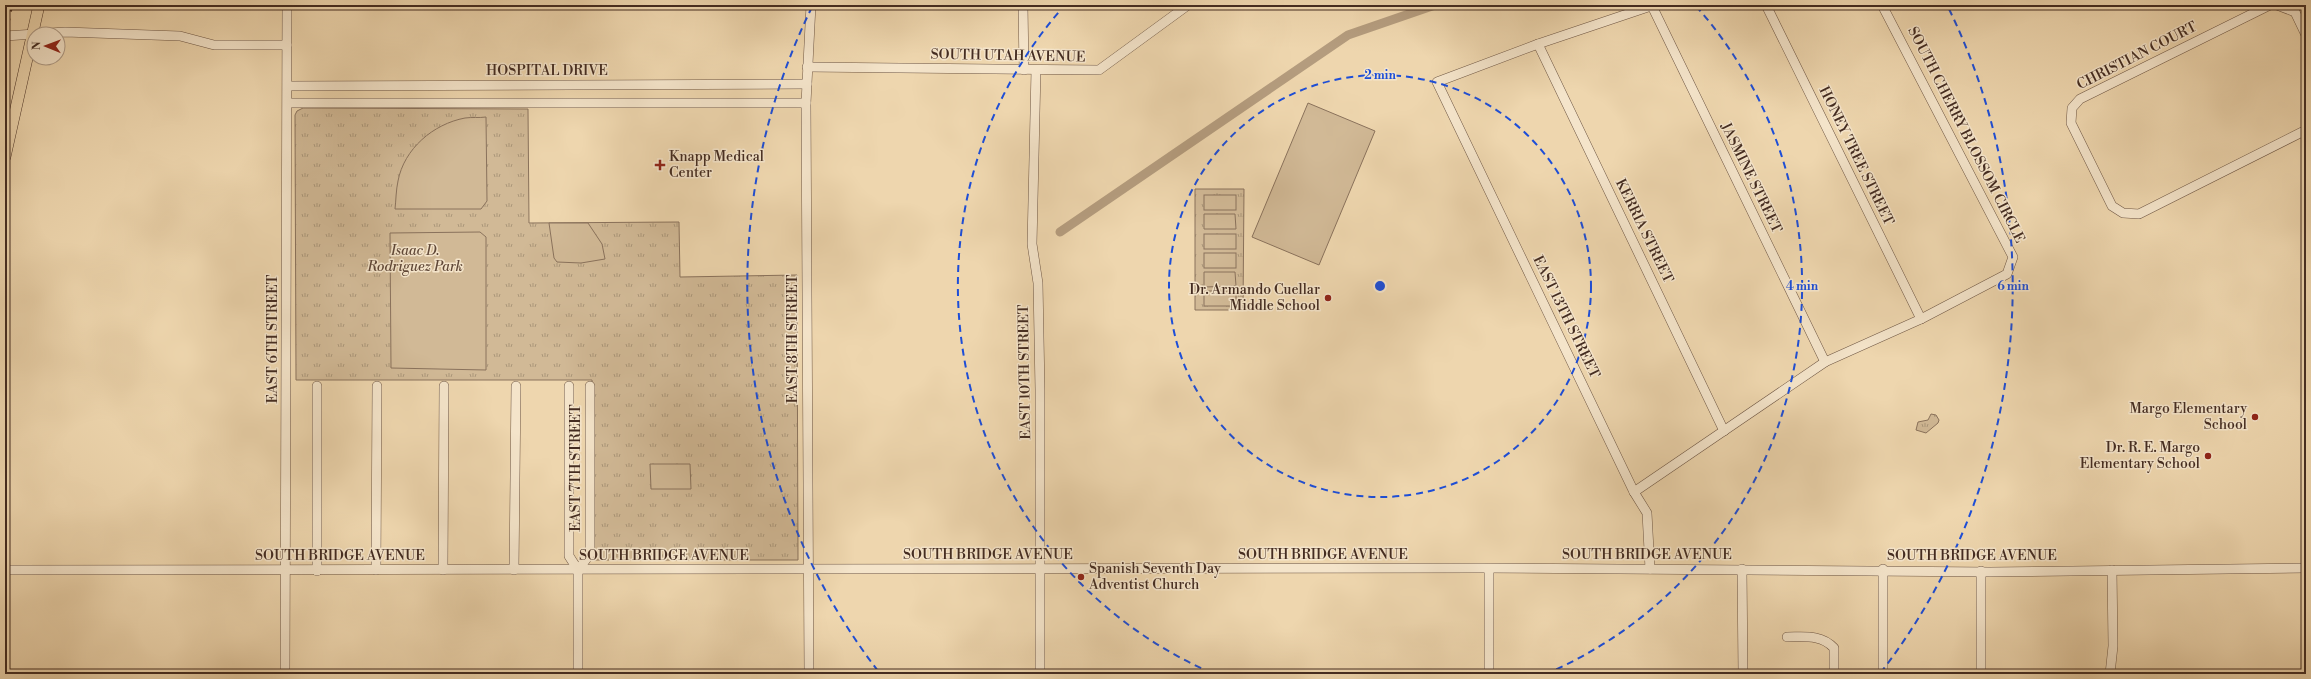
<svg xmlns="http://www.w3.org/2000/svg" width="2311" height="679" viewBox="0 0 2311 679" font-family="'Libre Bodoni',serif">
<defs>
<pattern id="grass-tufts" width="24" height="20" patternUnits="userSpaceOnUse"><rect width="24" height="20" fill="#d1b996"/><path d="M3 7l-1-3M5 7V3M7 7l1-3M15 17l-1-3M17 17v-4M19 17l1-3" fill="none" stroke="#ab977a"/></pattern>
</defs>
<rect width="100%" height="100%" fill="#eed6ae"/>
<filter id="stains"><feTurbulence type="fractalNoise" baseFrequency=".005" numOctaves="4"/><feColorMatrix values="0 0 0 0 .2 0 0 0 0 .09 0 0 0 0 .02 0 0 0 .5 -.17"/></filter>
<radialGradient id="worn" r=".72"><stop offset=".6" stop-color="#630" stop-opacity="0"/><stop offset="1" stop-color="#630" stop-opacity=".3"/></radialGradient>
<g fill="url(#grass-tufts)" stroke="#8a725c">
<polygon points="303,108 528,109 529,223 679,222 680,277 797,275 798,560 593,560 592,380 296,380 295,115 297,111"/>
<polygon points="1195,189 1244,189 1243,310 1195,310"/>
<polygon points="1931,414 1936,415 1939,420 1938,423 1926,433 1916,430 1918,422 1928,420"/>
</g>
<g fill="#d1b996" stroke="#8a725c">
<polygon points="1308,103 1375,131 1319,265 1252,237"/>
<path d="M486 117 487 201 481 209H395C396 200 396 190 398 181 404 149 433 124 465 118 472 117 479 118 486 117Z"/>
<rect x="1204" y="195" width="32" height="15"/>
<polygon points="1204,214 1235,214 1236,229 1204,229"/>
<polygon points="549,223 588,223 602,244 605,259 581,263 557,262 554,258"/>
<polygon points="480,232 486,237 486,370 391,368 390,233"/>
<rect x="1204" y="234" width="32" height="15"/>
<rect x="1204" y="253" width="32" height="15"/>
<polygon points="1204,272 1235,272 1236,286 1204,287"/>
<rect x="1204" y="291" width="32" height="15"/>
<polygon points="650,464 690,464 691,489 651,489"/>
</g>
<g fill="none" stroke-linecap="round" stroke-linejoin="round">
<polyline stroke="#b49c7e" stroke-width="9" points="1060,232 1348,35 1435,5"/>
<defs>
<g id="minor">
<polyline points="1023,5 1024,70"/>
<polyline points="1766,5 1921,319"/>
<polyline points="2270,5 2080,99 2072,108 2071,123 2112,206 2123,213 2139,214 2306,130"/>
<polyline points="2277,5 2295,12 2306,35"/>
<polyline points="1652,6 1825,362"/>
<polyline points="5,36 65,32 180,36 214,45 287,45"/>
<polyline points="1538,44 1724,431"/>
<polyline points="807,67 1099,70 1188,5"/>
<polyline points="1036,70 1032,244 1038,283 1040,390 1040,674"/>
<polyline points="288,86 807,84"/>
<polyline points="288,103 806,103"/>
<polyline points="317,386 317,571"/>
<polyline points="569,386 569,556 578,570 578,674"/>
<polyline points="1634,492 1825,362 1921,319 2007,274 2013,257 1882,5"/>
<polyline points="1650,569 1647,513 1634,492 1437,82 1538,44 1654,5"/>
<polyline points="1742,569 1743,674"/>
<polyline points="5,570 1482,568 1990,572 2306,568"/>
<polyline points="376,570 377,386"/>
<polyline points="443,570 444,386"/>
<polyline points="514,570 516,386"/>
<polyline points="578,570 590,554 590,386"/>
<polyline points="1981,571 1981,674"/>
<path d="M1787 637C1804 637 1821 634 1834 648V674"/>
<polyline points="285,674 287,5"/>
<polyline points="809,674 806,103 811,5"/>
<polyline points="1489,674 1489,569"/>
<polyline points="1883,674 1883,569"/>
<polyline points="2110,674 2113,646 2112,570"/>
</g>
<polyline id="major" points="5,157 39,5"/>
</defs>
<use href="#minor" stroke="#6e5644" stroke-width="10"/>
<use href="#major" stroke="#442c21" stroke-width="12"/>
<use href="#minor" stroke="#f4e4ca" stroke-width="9"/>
<use href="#major" stroke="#eed6ae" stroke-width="11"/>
<polyline stroke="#442c21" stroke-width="2.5" stroke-dasharray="7 7" stroke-linecap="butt" points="5,39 12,5"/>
</g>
<g fill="none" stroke="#1d4ed8" stroke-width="2" stroke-dasharray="7 5">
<circle cx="1380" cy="286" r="211"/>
<path d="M1212 673A422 422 0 0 1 1064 6M1696 6A422 422 0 0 1 1548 673"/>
<path d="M878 671A633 633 0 0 1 811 9M1949 9A633 633 0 0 1 1882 671"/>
</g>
<g fill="#8f2418" stroke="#f4e4ca" stroke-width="1.5">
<path d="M658 159h4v4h4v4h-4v4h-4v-4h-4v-4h4z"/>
<circle cx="1328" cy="298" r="4"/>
<circle cx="2255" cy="417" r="4"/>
<circle cx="2208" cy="456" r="4"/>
<circle cx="1081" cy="577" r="4"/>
</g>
<g text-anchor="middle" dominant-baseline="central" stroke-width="3" stroke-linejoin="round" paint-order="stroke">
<g font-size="14" fill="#442c21" stroke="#f4e4ca">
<text transform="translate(1008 56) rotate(1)">SOUTH UTAH AVENUE</text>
<text transform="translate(2137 56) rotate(-27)">CHRISTIAN COURT</text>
<text x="547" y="71">HOSPITAL DRIVE</text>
<text transform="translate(1966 135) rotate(63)">SOUTH CHERRY BLOSSOM CIRCLE</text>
<text transform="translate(1856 156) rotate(64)">HONEY TREE STREET</text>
<text transform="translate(1751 178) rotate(64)">JASMINE STREET</text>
<text transform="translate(1644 231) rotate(64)">KERRIA STREET</text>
<text transform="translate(1566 317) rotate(64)">EAST 13TH STREET</text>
<text transform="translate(273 339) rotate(-90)">EAST 6TH STREET</text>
<text transform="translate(793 339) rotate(-90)">EAST 8TH STREET</text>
<text transform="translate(1025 372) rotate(-91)">EAST 10TH STREET</text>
<text transform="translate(576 468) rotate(-90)">EAST 7TH STREET</text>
<text x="988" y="555">SOUTH BRIDGE AVENUE</text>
<text x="1323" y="555">SOUTH BRIDGE AVENUE</text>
<text x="1647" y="555">SOUTH BRIDGE AVENUE</text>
<text x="340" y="556">SOUTH BRIDGE AVENUE</text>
<text x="664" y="556">SOUTH BRIDGE AVENUE</text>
<text x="1972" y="556">SOUTH BRIDGE AVENUE</text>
</g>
<g font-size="14" fill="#442c21" stroke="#f4e4ca" text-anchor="end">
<text x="669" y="157" text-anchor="start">Knapp Medical<tspan x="669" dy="16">Center</tspan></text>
<text x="1320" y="290">Dr. Armando Cuellar<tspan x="1320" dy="16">Middle School</tspan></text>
<text x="2247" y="409">Margo Elementary<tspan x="2247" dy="16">School</tspan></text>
<text x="2200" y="448">Dr. R. E. Margo<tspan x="2200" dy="16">Elementary School</tspan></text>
<text x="1089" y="569" text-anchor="start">Spanish Seventh Day<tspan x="1089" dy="16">Adventist Church</tspan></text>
</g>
<g font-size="14" font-style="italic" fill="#604838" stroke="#f4e4ca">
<text x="415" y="251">Isaac D.<tspan x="415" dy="16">Rodriguez Park</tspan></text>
</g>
</g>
<circle cx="1380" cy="286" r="6" fill="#1d4ed8" stroke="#f4e4ca" stroke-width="2"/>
<g font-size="12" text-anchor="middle" font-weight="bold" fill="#1d4ed8" stroke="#f4e4ca" stroke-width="3" stroke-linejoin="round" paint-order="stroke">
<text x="1380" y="79">2 min</text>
<text x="1802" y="290">4 min</text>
<text x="2013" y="290">6 min</text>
</g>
<rect width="2311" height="679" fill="none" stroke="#eed6ae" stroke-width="20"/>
<rect x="6" y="6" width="2299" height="667" fill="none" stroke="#442c21" stroke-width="2"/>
<rect x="10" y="10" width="2291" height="659" fill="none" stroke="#442c21"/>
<g transform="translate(46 46) rotate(271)"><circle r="19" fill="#f4e4ca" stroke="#ae9a86"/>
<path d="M0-3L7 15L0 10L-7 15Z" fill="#8f2418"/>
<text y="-6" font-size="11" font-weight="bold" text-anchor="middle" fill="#442c21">N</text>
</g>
<rect width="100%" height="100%" filter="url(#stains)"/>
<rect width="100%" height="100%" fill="url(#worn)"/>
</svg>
